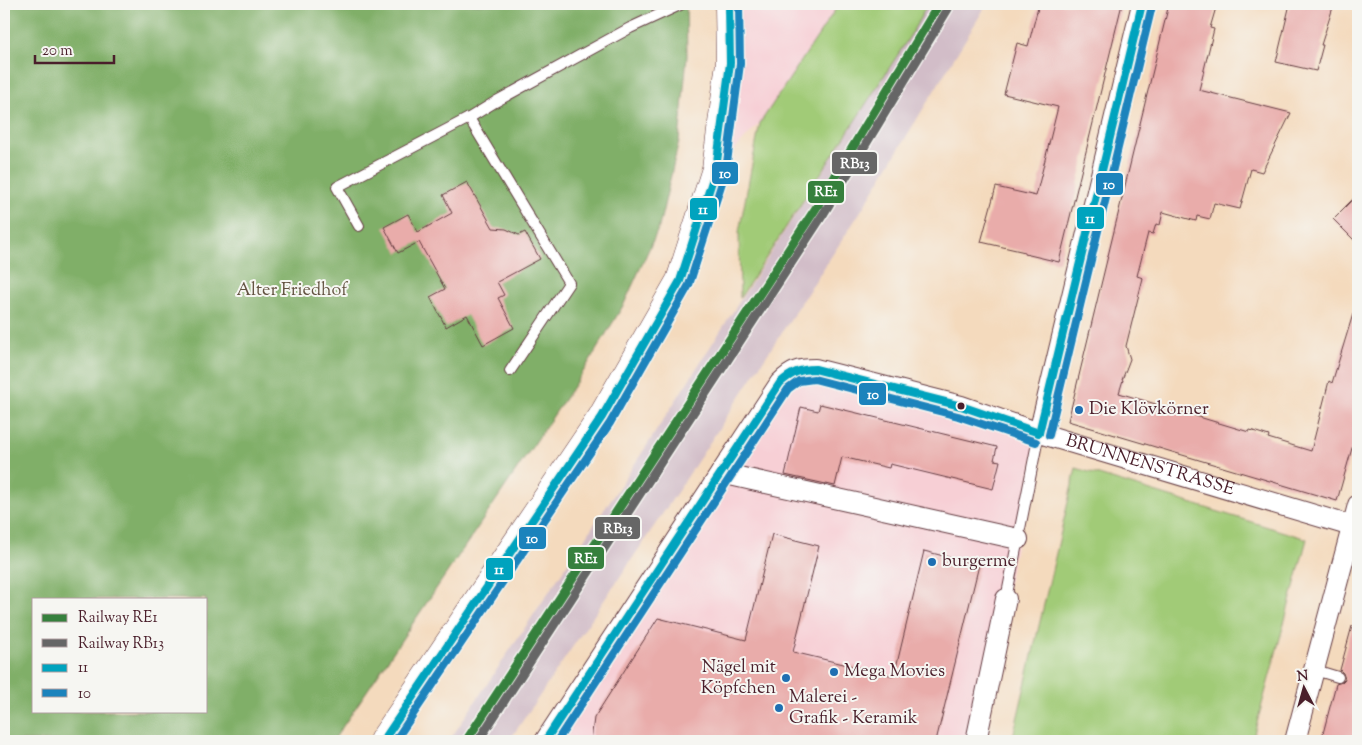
<svg xmlns="http://www.w3.org/2000/svg" width="1362" height="745" viewBox="0 0 1362 745" font-family="'Sorts Mill Goudy',serif">
<rect width="100%" height="100%" fill="#f6f6f2"/>
<filter id="ink" filterUnits="userSpaceOnUse"><feTurbulence type="fractalNoise" baseFrequency=".02" numOctaves="2"/><feDisplacementMap in="SourceGraphic" scale="10" xChannelSelector="R" yChannelSelector="G"/><feConvolveMatrix kernelMatrix="1 2 1 2 8 2 1 2 1" color-interpolation-filters="sRGB"/></filter>
<filter id="wash" filterUnits="userSpaceOnUse"><feTurbulence type="fractalNoise" baseFrequency=".0096" numOctaves="4" result="noise"/><feDisplacementMap in="SourceGraphic" scale="20" xChannelSelector="R" yChannelSelector="G"/><feGaussianBlur stdDeviation="1.12" result="paint"/><feColorMatrix in="noise" values="0 0 0 0 0 0 0 0 0 0 0 0 0 0 0 0 0 1.4 0 .05"/><feComposite in="paint" operator="in"/></filter>
<g filter="url(#wash)">
<rect width="100%" height="100%" fill="#f4dabd"/>
<g fill="#f7cfd5">
<polygon points="729,4 839,4 760,123 716,169"/>
<polygon points="788,375 1039,433 976,741 545,741"/>
</g>
<polygon fill="#d2bdc8" points="928,4 987,4 861,211 684,482 509,741 449,741 642,453 910,36"/>
<g fill="#a1cb77" stroke="#767551">
<polygon points="839,4 928,4 910,36 740,298 739,232 760,123"/>
<polygon points="1076,468 1307,539 1252,741 1012,741"/>
</g>
<path fill="#80af68" stroke="#65674a" fill-rule="evenodd" d="M4 4H686L687 56 679 141 659 227 624 304 583 372 333 741H4ZM34 599H206V711H34Z"/>
<g id="blocks">
<g fill="#e9acaa">
<polygon points="1039,4 1122,4 1059,262 1025,254 1025,252 981,242 996,187 1036,196 1058,107 1004,94 1017,43 1028,46"/>
<polygon points="1169,4 1217,4 1210,28 1214,29 1199,90 1291,113 1262,172 1251,169 1240,209 1214,203 1210,219 1197,216 1196,221 1163,212 1160,225 1156,224 1153,234 1148,233 1137,276 1143,278 1126,346 1130,359 1122,380 1123,380 1119,393 1249,432 1250,430 1269,436 1268,438 1311,451 1329,381 1332,383 1353,314 1358,315 1358,427 1337,501 1068,421"/>
<polygon points="1290,4 1334,4 1321,45 1323,45 1316,71 1276,62"/>
<polygon points="467,182 493,228 506,229 519,235 525,232 540,259 497,282 504,295 498,298 514,328 483,345 467,315 446,327 430,297 445,289 419,242 398,253 384,227 408,214 418,232 452,213 443,195"/>
<polygon points="1358,194 1358,244 1333,219"/>
<polygon points="820,404 997,447 994,460 1000,461 993,489 890,464 889,468 842,457 835,486 785,475 801,407 818,411"/>
<polygon points="772,534 819,546 793,652 894,676 924,551 979,565 936,741 591,741 594,718 658,618 746,640"/>
<polygon points="1352,626 1358,627 1358,741 1321,741 1336,684 1342,682 1345,679 1343,673 1340,670"/>
</g>
</g>
</g>
<g filter="url(#ink)">
<use href="#blocks" fill-opacity="0" stroke="#643b41" stroke-width="1"/>
<g fill="none" stroke-linecap="round" stroke-linejoin="round">
<defs>
<g id="lane">
<polyline points="469,118 569,283 510,371"/>
<polyline points="359,226 337,187 469,118 495,102 630,28 682,4"/>
<polyline points="1006,599 1039,433"/>
<polyline points="1315,670 1338,677"/>
</g>
<g id="street">
<polyline points="1039,433 1142,4"/>
<polyline points="721,473 1018,539"/>
<path id="s1" d="M545 741 780 383C792 371 798 369 815 369L961 406 1039 433 1358 528"/>
<polyline points="976,741 1006,599"/>
<polyline points="1295,741 1358,505"/>
</g>
<polyline id="secondary" points="383,741 602,417 680,281 716,169 730,63 729,4"/>
</defs>
<use href="#lane" stroke="#643b41" stroke-width="12"/>
<use href="#street" stroke="#643b41" stroke-width="22"/>
<use href="#secondary" stroke="#643b41" stroke-width="29"/>
<use href="#lane" stroke="#fff" stroke-width="10"/>
<use href="#street" stroke="#fff" stroke-width="20"/>
<use href="#secondary" stroke="#fff" stroke-width="28"/>
<defs>
<g id="bus-1">
<polyline points="1039,433 1142,4"/>
<polyline points="383,741 602,417 680,281 716,169 730,63 729,4"/>
<path d="M545 741 780 383C791 373 800 369 815 369L961 406 1039 433"/>
</g>
<g id="bus-2">
<polyline points="1049,435 1152,6"/>
<polyline points="395,741 610,423 689,285 726,170 740,64 739,4"/>
<polyline points="557,741 788,389 799,381 814,379 958,416 1036,442"/>
</g>
</defs>
<use href="#bus-1" stroke="#f6f6f2" stroke-width="11"/>
<use href="#bus-2" stroke="#f6f6f2" stroke-width="11"/>
<use href="#bus-1" stroke="#00a3be" stroke-width="8"/>
<use href="#bus-2" stroke="#1b83bc" stroke-width="8"/>
<defs>
<polyline id="rail-1" points="466,741 816,208 939,4"/>
<polyline id="rail-2" points="478,741 824,213 948,9"/>
</defs>
<use href="#rail-1" stroke="#f6f6f2" stroke-width="12"/>
<use href="#rail-2" stroke="#f6f6f2" stroke-width="12"/>
<use href="#rail-1" stroke="#36803d" stroke-width="9"/>
<use href="#rail-2" stroke="#666" stroke-width="9"/>
</g>
</g>
<circle fill="#4a1f2b" stroke="#f6f6f2" stroke-width="2" cx="961" cy="406" r="4.5"/>
<g fill="#1f6fb2" stroke="#f6f6f2" stroke-width="2">
<circle cx="1079" cy="410" r="5"/>
<circle cx="932" cy="562" r="5"/>
<circle cx="834" cy="672" r="5"/>
<circle cx="786" cy="678" r="5"/>
<circle cx="779" cy="708" r="5"/>
</g>
<g text-anchor="middle" dominant-baseline="central" stroke-width="4" stroke-linejoin="round" paint-order="stroke">
<g font-size="18" fill="#645342" stroke="#f6f6f2">
<text x="292" y="291">Alter Friedhof</text>
</g>
<g font-size="18" fill="#4a1f2b" stroke="#f6f6f2" text-anchor="start">
<text x="1089" y="410">Die Klövkörner</text>
<text x="942" y="562">burgerme</text>
<text x="776" y="668" text-anchor="end">Nägel mit<tspan x="776" dy="21">Köpfchen</tspan></text>
<text x="844" y="672">Mega Movies</text>
<text x="789" y="698">Malerei -<tspan x="789" dy="21">Grafik - Keramik</tspan></text>
</g>
<g font-size="18" fill="#4a1f2b" stroke="#f6f6f2">
<text stroke="none"><textPath href="#s1" startOffset="816">BRUNNENSTRASSE</textPath></text>
</g>
</g>
<g stroke="#f6f6f2" stroke-width="2">
<rect x="831" y="151" width="47" height="24" rx="5" fill="#666"/>
<rect x="711" y="161" width="28" height="24" rx="5" fill="#1b83bc"/>
<rect x="1095" y="172" width="29" height="24" rx="5" fill="#1b83bc"/>
<rect x="807" y="180" width="38" height="24" rx="5" fill="#36803d"/>
<rect x="689" y="197" width="29" height="24" rx="5" fill="#00a3be"/>
<rect x="1076" y="206" width="29" height="24" rx="5" fill="#00a3be"/>
<rect x="858" y="382" width="29" height="24" rx="5" fill="#1b83bc"/>
<rect x="594" y="516" width="47" height="24" rx="5" fill="#666"/>
<rect x="518" y="526" width="29" height="24" rx="5" fill="#1b83bc"/>
<rect x="567" y="546" width="38" height="24" rx="5" fill="#36803d"/>
<rect x="485" y="557" width="29" height="24" rx="5" fill="#00a3be"/>
</g>
<g font-size="14" text-anchor="middle" font-weight="bold" fill="#fff">
<text x="855" y="168">RB13</text>
<text x="725" y="178">10</text>
<text x="1109" y="189">10</text>
<text x="826" y="196">RE1</text>
<text x="703" y="214">11</text>
<text x="1090" y="223">11</text>
<text x="873" y="399">10</text>
<text x="618" y="533">RB13</text>
<text x="532" y="543">10</text>
<text x="586" y="563">RE1</text>
<text x="499" y="574">11</text>
</g>
<rect width="1362" height="745" fill="none" stroke="#f6f6f2" stroke-width="20"/>
<rect x="32" y="598" width="175" height="115" fill="#f6f6f2" stroke="#b1a0a2"/>
<rect x="42" y="614" width="25" height="8" fill="#36803d" stroke="#b1a0a2"/>
<text x="78" y="622" font-size="15" fill="#4a1f2b">Railway RE1</text>
<rect x="42" y="639" width="25" height="8" fill="#666666" stroke="#b1a0a2"/>
<text x="78" y="648" font-size="15" fill="#4a1f2b">Railway RB13</text>
<rect x="42" y="664" width="25" height="8" fill="#00a3be" stroke="#b1a0a2"/>
<text x="78" y="672" font-size="15" fill="#4a1f2b">11</text>
<rect x="42" y="689" width="25" height="8" fill="#1b83bc" stroke="#b1a0a2"/>
<text x="78" y="698" font-size="15" fill="#4a1f2b">10</text>
<g transform="translate(1304 688) rotate(354)" stroke="#f6f6f2" stroke-width="4" paint-order="stroke">
<path d="M0-4L9 19L0 12L-9 19Z" fill="#4a1f2b"/>
<text y="-8" font-size="14" font-weight="bold" text-anchor="middle" fill="#4a1f2b">N</text>
</g>
<path d="M35 55v8h79v-8" fill="none" stroke="#4a1f2b" stroke-width="2.5"/>
<text x="42" y="55" font-size="15" fill="#4a1f2b" stroke="#f6f6f2" stroke-width="4" paint-order="stroke">20 m</text>
</svg>
